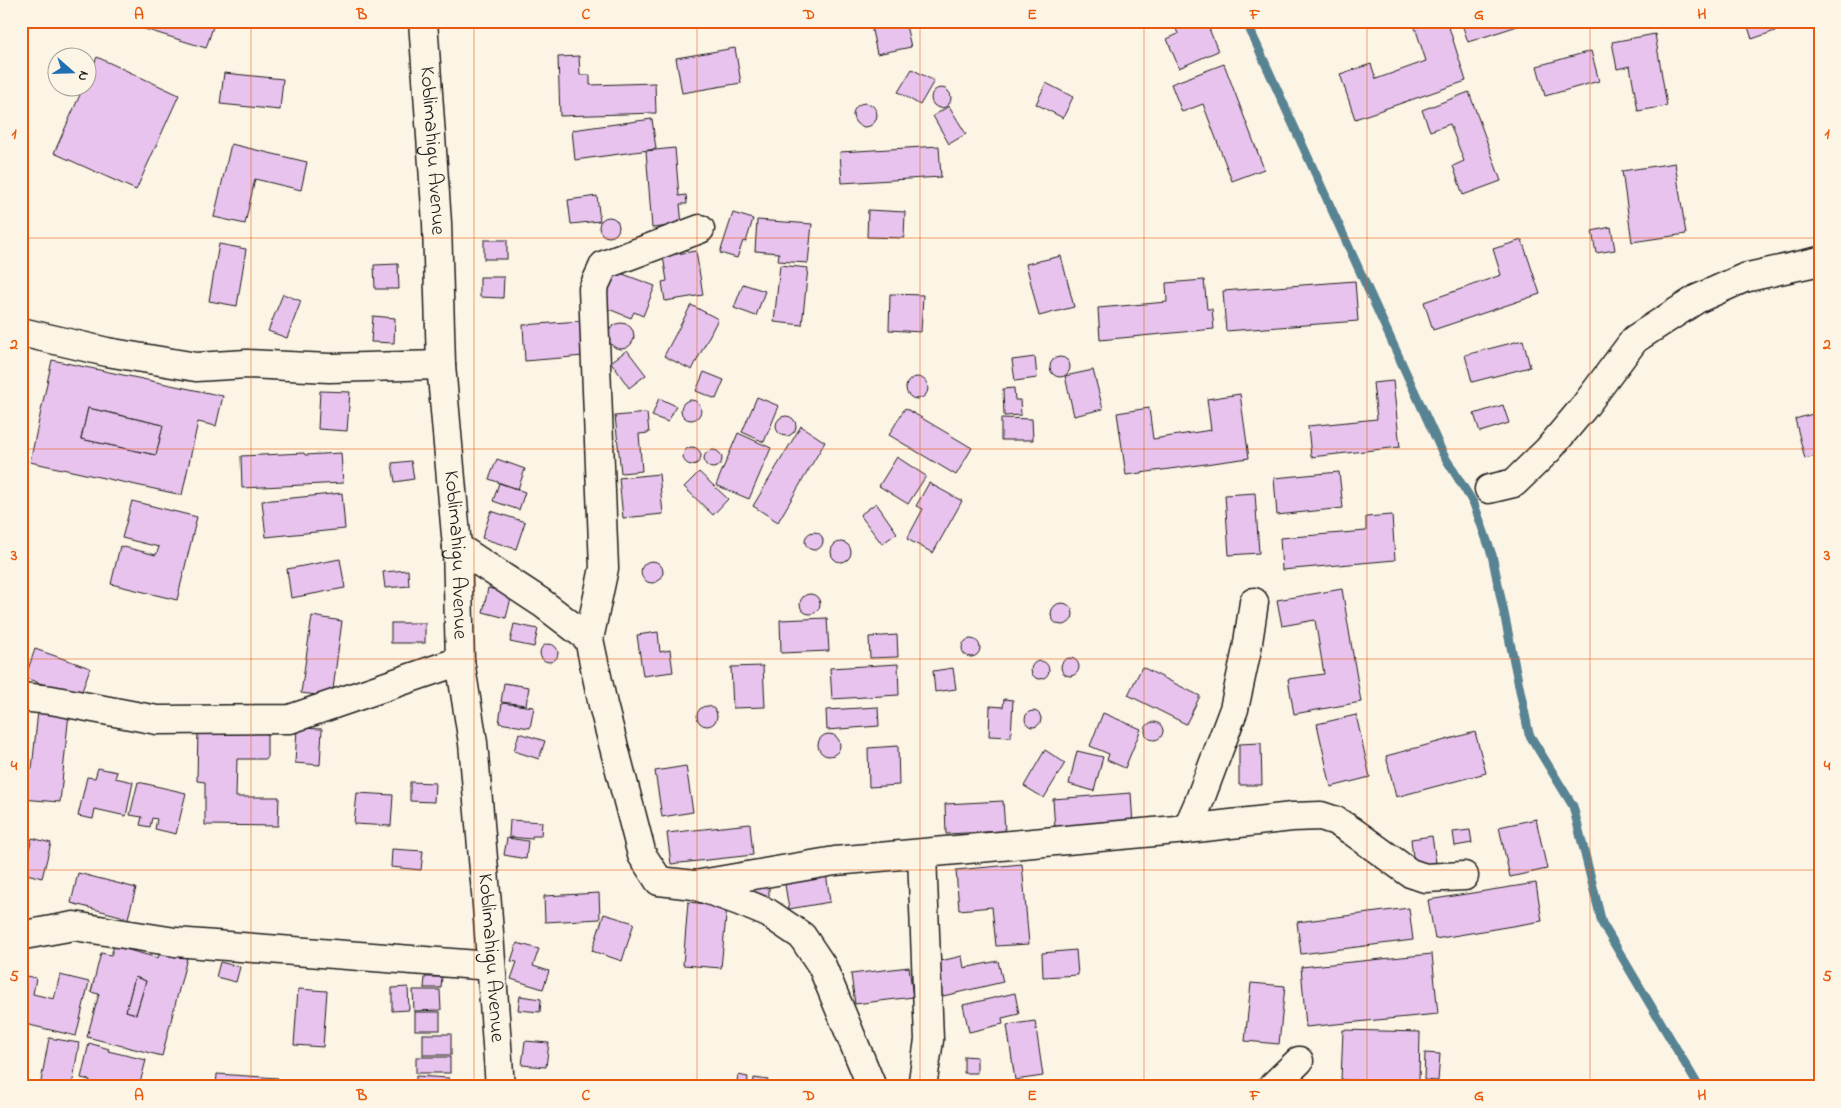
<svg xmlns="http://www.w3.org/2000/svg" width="1841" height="1108" viewBox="0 0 1841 1108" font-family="'Indie Flower',sans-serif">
<rect width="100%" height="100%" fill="#fcf5e5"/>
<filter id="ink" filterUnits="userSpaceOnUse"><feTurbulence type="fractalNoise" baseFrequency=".02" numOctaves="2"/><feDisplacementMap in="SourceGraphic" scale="10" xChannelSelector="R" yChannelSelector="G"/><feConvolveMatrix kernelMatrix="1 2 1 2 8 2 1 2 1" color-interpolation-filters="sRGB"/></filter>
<g filter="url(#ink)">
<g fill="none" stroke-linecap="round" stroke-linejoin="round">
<polyline stroke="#598393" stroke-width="9" points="1246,21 1443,454 1474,504 1492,555 1529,734 1573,806 1602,923 1699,1087"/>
</g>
<g fill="#e8c3ee" stroke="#1c1c1c" fill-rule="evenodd">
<polygon points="136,21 215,21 206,48 135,26"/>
<polygon points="637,21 663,21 660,30"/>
<polygon points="870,21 905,21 911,47 877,54"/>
<polygon points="1173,21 1206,21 1218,51 1179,68 1167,39 1178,34"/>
<polygon points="1413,21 1447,21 1466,81 1355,119 1340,74 1371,64 1376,79 1426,61"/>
<polygon points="1461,21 1533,21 1468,42"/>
<polygon points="1746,21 1804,21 1752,39"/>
<polygon points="1655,34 1667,106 1638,111 1630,66 1617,69 1612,42"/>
<polygon points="735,48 741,83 682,93 676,58"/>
<polygon points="1591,51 1599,81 1545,96 1537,66"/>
<polygon points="579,56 580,75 590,75 590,85 655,83 656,113 560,116 558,57"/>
<polygon points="97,57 179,95 136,190 54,153 83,88 88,88 88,78"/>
<polygon points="1224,64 1264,169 1232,181 1203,104 1182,112 1171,84"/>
<polygon points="912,69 934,81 920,105 898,92"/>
<polygon points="224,73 283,79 280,110 220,104"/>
<polygon points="1046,83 1073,97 1063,118 1036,104"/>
<circle cx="941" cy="98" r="10"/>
<polygon points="1469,92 1501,181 1463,195 1453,166 1464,161 1450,124 1430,131 1422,110"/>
<circle cx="865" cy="115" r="12"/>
<polygon points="949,106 966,134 949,144 933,116"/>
<polygon points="652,119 656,149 575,160 572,130"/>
<polygon points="231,144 307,162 301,190 255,179 245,224 214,217"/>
<polygon points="939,146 941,177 842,183 840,152"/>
<polygon points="675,148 679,196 686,195 687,204 680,204 682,225 652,228 646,151"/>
<polygon points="1675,163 1686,234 1632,242 1622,171"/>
<polygon points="597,196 600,221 571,224 568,200"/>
<polygon points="868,210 905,212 904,238 867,237"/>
<polygon points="733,213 753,219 746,242 743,241 737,258 720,253"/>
<circle cx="609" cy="227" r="10"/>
<polygon points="757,220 812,224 808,263 778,261 779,253 755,251"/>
<polygon points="1611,227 1615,250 1596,253 1592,231"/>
<rect x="484" y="240" width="23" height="19"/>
<polygon points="1522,240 1540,294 1433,330 1424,302 1501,275 1493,249"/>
<polygon points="219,244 246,249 237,306 209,301"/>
<polygon points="696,251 703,295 665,301 662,282 667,281 663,256"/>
<polygon points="1061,256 1074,307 1039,316 1026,264"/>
<polygon points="398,264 399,289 375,289 374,265"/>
<polygon points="780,265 808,268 802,325 774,322"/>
<polygon points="615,271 655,286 643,316 634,312 631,318 601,306"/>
<polygon points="480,277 504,277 503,298 480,297"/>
<polygon points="1204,280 1207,309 1212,309 1214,329 1100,340 1098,308 1167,302 1166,283"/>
<polygon points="1355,281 1358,321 1226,331 1223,291"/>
<polygon points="743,284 765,291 756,316 734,308"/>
<polygon points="283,294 301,301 287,338 268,331"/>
<polygon points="890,294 923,295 921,332 889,330"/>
<polygon points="691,305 718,319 692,370 664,356"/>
<polygon points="373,316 395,318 394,343 371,342"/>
<polygon points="581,321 584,356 525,361 523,325"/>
<circle cx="621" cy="336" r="13"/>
<polygon points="1523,340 1530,367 1472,382 1465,355"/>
<polygon points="627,350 646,375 629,388 611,362"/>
<polygon points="1035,357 1037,378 1015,381 1012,360"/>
<circle cx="1060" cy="367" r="10"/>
<path d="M52 360 223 396 216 426 198 422 182 495 30 462ZM88 408 163 425 156 455 81 439Z"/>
<polygon points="1093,370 1103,409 1074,416 1065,376"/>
<polygon points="704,372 724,380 716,399 696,391"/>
<circle cx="917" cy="388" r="11"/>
<polygon points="1393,381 1400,447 1311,457 1308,426 1377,419 1373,383"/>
<polygon points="1014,388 1015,400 1020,400 1021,415 1004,416 1003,389"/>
<polygon points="320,391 350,392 347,431 318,429"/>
<polygon points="1240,394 1249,458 1126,475 1117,413 1149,408 1153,439 1211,430 1207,399"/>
<polygon points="757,397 779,406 764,442 742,432"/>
<polygon points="659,398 676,406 668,422 652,416"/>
<circle cx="691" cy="410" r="10"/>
<polygon points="1503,405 1509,423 1480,432 1474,414"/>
<polygon points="88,408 163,425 156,455 81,439"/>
<polygon points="905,408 972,448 956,475 889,435"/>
<polygon points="1820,412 1820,455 1805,459 1795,419"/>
<polygon points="647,413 649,433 639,434 642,471 621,473 615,416"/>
<circle cx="786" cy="426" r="10"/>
<polygon points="1001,418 1032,419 1033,440 1001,440"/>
<polygon points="801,426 825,442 778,522 753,506"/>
<polygon points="738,433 771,448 749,499 716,485"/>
<circle cx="692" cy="456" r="9"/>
<circle cx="713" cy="459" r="9"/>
<polygon points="304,453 305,455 341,453 343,483 242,488 241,456"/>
<polygon points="897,457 926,476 908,504 879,486"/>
<polygon points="497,459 525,469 518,489 489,479"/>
<polygon points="411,461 414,479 395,482 392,463"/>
<polygon points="699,472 728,499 713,515 684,487"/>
<polygon points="1339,472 1343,508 1277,515 1274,478"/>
<polygon points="659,474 663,514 623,518 619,478"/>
<polygon points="499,483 525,492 519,510 493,501"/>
<polygon points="929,483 962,501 933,553 907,539 923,509 916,506"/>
<polygon points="342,493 345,529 266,537 262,501"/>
<polygon points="1255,493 1259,553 1229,555 1225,495"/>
<polygon points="132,501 197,517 177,600 111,584 120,546 156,555 159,547 122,538"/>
<polygon points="876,503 897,533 882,544 860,515"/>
<polygon points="491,511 525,522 516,549 482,538"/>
<polygon points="1392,515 1395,560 1282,570 1280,538 1366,531 1366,517"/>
<circle cx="814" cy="541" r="9"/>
<circle cx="841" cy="552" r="10"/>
<polygon points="340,559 345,588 291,598 287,569"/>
<circle cx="652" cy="572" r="11"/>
<polygon points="408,570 409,586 385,588 383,572"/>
<polygon points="488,588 512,594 506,618 483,612"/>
<polygon points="1342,589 1361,702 1294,714 1288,679 1324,674 1315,620 1282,626 1277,600"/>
<circle cx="810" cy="604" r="10"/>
<circle cx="1062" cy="614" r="11"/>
<polygon points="312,616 342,621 332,697 301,693"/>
<polygon points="827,618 829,651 781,653 780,620"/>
<rect x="391" y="623" width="34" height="20"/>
<polygon points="514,624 538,629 534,647 510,642"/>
<polygon points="658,632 660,652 670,650 673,672 643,676 637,635"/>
<polygon points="897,635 898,657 870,658 869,637"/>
<circle cx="971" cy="648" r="9"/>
<circle cx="549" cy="653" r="9"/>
<polygon points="35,649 90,668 80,697 25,678"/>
<circle cx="1070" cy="667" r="9"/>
<circle cx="1040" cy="670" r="9"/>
<polygon points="898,664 899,695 832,699 830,668"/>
<polygon points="763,666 765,707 733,708 731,667"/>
<polygon points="1142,667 1200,696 1186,724 1128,695"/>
<polygon points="953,668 956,689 935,692 933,671"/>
<polygon points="504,683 529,687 526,705 501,702"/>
<polygon points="1004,699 1013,700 1011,737 989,736 990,706 1003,707"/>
<polygon points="502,703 534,707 530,728 499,723"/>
<circle cx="707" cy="716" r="10"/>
<polygon points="878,707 879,726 827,730 826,710"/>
<circle cx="1033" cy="719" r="8"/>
<polygon points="38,711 69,713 60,802 21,799 21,768 32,769"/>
<polygon points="1103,713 1141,729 1125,768 1107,760 1109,754 1090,746"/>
<polygon points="1356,715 1370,777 1331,787 1317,724"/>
<circle cx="1154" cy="731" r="9"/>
<polygon points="198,727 267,729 267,759 237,759 236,797 279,797 278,826 205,825 205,782 197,781"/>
<polygon points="297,728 322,729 320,765 295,763"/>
<polygon points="1475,732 1486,773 1396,797 1386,756"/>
<polygon points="519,733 545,741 539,759 514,751"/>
<circle cx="829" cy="745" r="11"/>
<polygon points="1261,743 1262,785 1239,785 1239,744"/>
<polygon points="898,746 899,785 869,787 868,748"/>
<polygon points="1045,750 1065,763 1044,798 1024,786"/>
<polygon points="1077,751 1103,757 1094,791 1069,784"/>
<polygon points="686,766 693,812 662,817 655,771"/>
<polygon points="98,768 117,772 115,778 133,782 126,816 95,809 93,819 78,816 87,777 95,778"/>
<polygon points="138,782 186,793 176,834 155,829 157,819 152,818 150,827 140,825 142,817 130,815"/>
<polygon points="410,782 435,783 434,802 410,801"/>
<polygon points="357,793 393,795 391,826 354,824"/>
<polygon points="1131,793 1133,825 1055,830 1053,799"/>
<polygon points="1003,801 1005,831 946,834 945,804"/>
<polygon points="1536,819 1547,869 1510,877 1499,827"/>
<polygon points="510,820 542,822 541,836 532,836 532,839 509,837"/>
<polygon points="750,824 753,855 671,864 667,833"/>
<polygon points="1470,830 1472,843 1455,846 1453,832"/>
<polygon points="1432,836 1436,862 1414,866 1411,839"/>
<polygon points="32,838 51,843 42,878 23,873"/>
<polygon points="507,838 528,841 526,859 504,855"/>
<polygon points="392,849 423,851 421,870 391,867"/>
<polygon points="1022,864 1029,944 996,946 992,907 959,910 956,870"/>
<polygon points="826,872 830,902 789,909 784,879"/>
<polygon points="78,873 136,888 128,918 71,903"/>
<polygon points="1536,883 1542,921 1435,939 1428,900"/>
<polygon points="769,884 769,900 753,901 752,885"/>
<polygon points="599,893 600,919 545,922 544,896"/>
<polygon points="688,902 727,906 721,968 683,965"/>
<polygon points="1409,908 1413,940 1301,954 1297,922"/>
<polygon points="604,914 634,923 622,961 592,951"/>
<polygon points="517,943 539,949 533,966 549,971 543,989 511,979 517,962 511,961"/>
<path d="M114 946 158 958 160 951 187 958 162 1056 87 1037 99 994 91 992 101 953 111 955ZM135 977 146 981 136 1014 126 1011Z"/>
<polygon points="1076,950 1078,975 1043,977 1042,953"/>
<polygon points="1432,954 1438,1014 1306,1027 1301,967"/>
<polygon points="962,956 964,968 998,961 1003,982 939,997 932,963"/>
<polygon points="220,962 240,967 236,982 216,977"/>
<polygon points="909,967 913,997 855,1004 851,974"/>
<polygon points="21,975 36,978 33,994 54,999 60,975 89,982 76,1036 21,1023"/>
<polygon points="135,977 146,981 136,1014 126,1011"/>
<polygon points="425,977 442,977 441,988 424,988"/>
<polygon points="1251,983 1285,986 1279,1044 1245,1041"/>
<polygon points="408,987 409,1010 392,1011 392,988"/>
<polygon points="298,989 327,991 323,1047 294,1045"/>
<polygon points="413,990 440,990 441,1010 414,1011"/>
<polygon points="1015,993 1019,1014 1002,1018 1003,1024 969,1032 963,1005"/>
<polygon points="520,996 541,999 540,1012 518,1010"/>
<rect x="415" y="1012" width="25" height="18"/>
<polygon points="1035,1021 1043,1076 1015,1080 1007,1025"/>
<polygon points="1343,1030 1420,1032 1419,1082 1341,1080"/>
<rect x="423" y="1034" width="28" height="21"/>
<polygon points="49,1038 79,1043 72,1087 40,1087"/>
<polygon points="525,1041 549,1043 546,1067 522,1065"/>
<polygon points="89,1043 109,1049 108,1051 146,1060 139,1087 88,1087 90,1080 81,1078"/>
<polygon points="1425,1053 1440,1054 1438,1081 1424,1080"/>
<polygon points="964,1056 977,1057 977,1073 964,1073"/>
<rect x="416" y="1057" width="34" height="16"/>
<polygon points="217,1074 278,1078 277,1087 216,1087"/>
<polygon points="738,1075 748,1077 747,1087 736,1087"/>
<polygon points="416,1076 449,1078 448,1087 416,1087"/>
<polygon points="754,1078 768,1080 766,1087 753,1087"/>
<polygon points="976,1083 1014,1087 976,1087"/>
</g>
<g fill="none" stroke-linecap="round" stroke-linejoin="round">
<defs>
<g id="street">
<path id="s1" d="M423 21 437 223 441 365 457 547 460 661 473 743 487 905 500 1087"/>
<polyline points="700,229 604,265 593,289 604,568 589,639 603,705 642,855 659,881 694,885 739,901 768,913 802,936 822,966 872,1087"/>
<polyline points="21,332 107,352 196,367 247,364 329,368 441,365"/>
<polyline points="1489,489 1514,483 1548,450 1584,407 1635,339 1697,299 1744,278 1820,261"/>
<polyline points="457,547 542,603 589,639"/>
<polyline points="21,697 51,700 157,720 290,719 460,661"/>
<polyline points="1187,829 1199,802 1234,709 1247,649 1254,602"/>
<polyline points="922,854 929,1040 922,1087"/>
<polyline points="695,885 835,861 1187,829 1292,817 1321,816 1336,821 1352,831 1410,873 1425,878 1464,876"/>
<polyline points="24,935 74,926 175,942 491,966"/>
<polyline points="1272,1087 1299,1061"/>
</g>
</defs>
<use href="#street" stroke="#1c1c1c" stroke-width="31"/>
<use href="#street" stroke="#fcf5e5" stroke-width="28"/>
</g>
</g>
<path fill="none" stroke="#e8590c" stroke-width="1" stroke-opacity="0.55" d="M251 21V1087M474 21V1087M697 21V1087M920 21V1087M1144 21V1087M1367 21V1087M1590 21V1087M21 238H1820M21 449H1820M21 659H1820M21 870H1820"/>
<g text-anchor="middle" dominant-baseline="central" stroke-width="4" stroke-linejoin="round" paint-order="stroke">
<g font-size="21" fill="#1c1c1c" stroke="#fcf5e5">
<text stroke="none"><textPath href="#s1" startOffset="130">Koblimahigu Avenue</textPath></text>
<text stroke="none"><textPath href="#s1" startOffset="535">Koblimahigu Avenue</textPath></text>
<text stroke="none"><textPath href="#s1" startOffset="940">Koblimahigu Avenue</textPath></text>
</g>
</g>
<rect width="1841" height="1108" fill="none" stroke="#fcf5e5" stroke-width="55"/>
<g transform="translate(72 72) rotate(110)"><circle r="24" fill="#fcf5e5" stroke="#a29e95"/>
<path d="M0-4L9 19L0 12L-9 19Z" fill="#1f6fb2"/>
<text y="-8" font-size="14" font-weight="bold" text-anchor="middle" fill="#1c1c1c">N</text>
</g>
<rect x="28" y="28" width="1786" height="1052" fill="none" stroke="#e8590c" stroke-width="2"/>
<g font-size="16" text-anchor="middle" font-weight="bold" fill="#e8590c">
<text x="139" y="19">A</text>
<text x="362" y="19">B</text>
<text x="586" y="19">C</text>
<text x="809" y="19">D</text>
<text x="1032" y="19">E</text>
<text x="1255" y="19">F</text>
<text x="1479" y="19">G</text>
<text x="1702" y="19">H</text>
<text x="14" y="138">1</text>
<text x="1827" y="138">1</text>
<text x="14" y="349">2</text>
<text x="1827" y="349">2</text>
<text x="14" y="560">3</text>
<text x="1827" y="560">3</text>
<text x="14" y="770">4</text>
<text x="1827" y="770">4</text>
<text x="14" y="981">5</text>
<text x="1827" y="981">5</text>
<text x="139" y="1100">A</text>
<text x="362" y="1100">B</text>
<text x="586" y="1100">C</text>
<text x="809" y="1100">D</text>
<text x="1032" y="1100">E</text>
<text x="1255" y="1100">F</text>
<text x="1479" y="1100">G</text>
<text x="1702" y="1100">H</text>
</g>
</svg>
